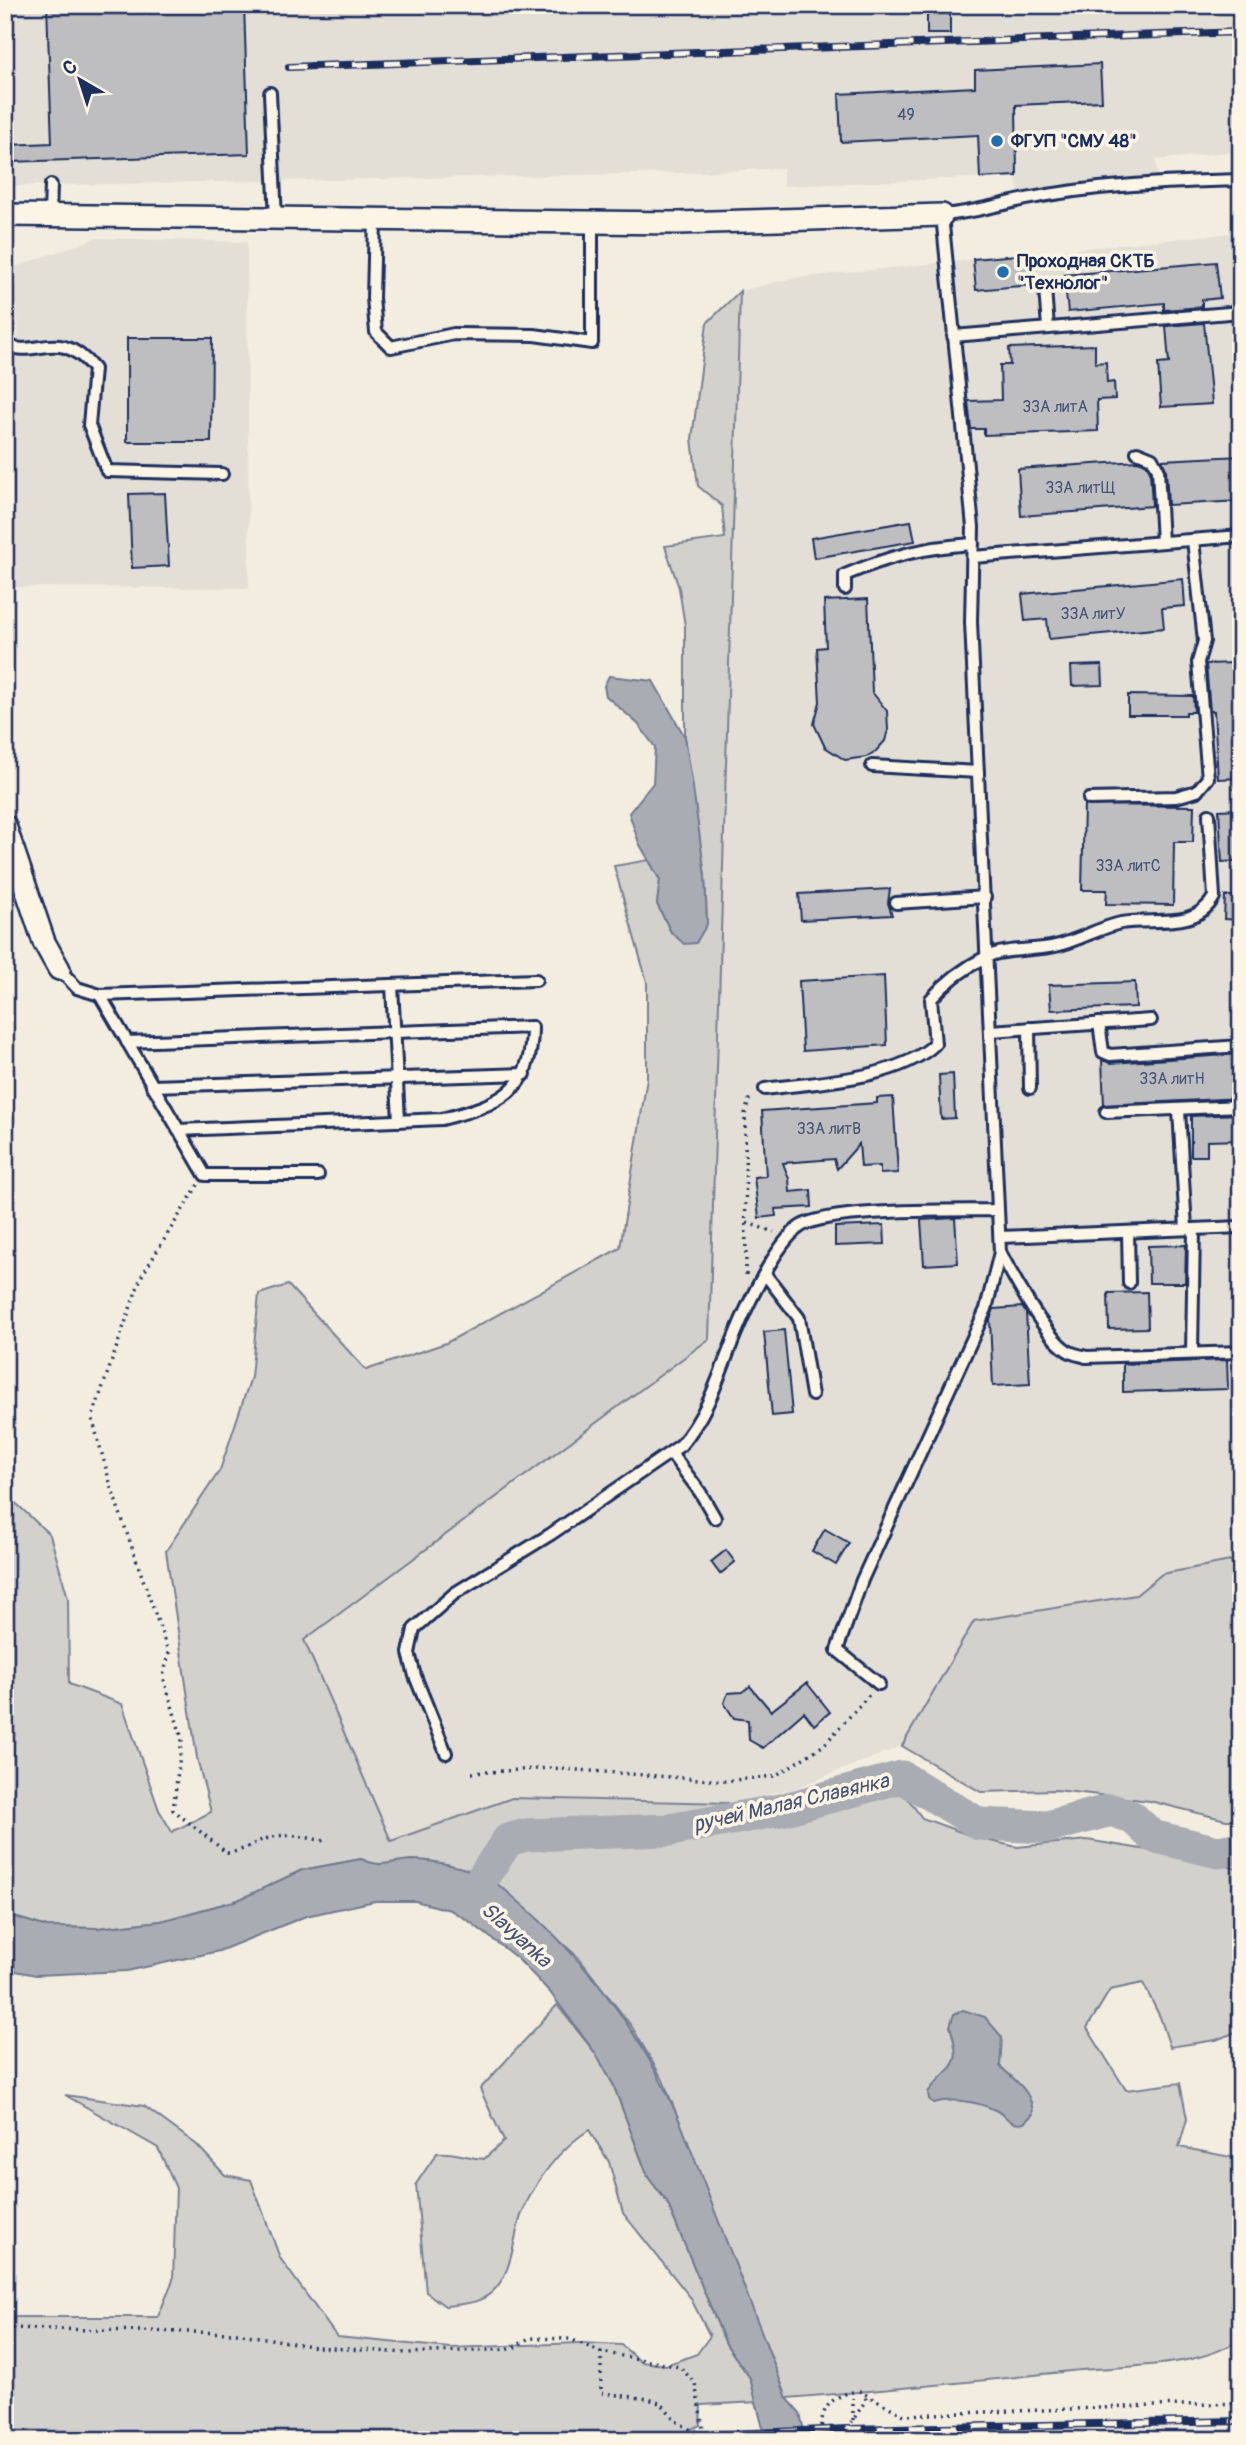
<svg xmlns="http://www.w3.org/2000/svg" width="1246" height="2445" viewBox="0 0 1246 2445" font-family="Pangolin,sans-serif">
<rect width="100%" height="100%" fill="#f3ede0"/>
<filter id="ink" filterUnits="userSpaceOnUse"><feTurbulence type="fractalNoise" baseFrequency=".0143" numOctaves="2"/><feDisplacementMap in="SourceGraphic" scale="14" xChannelSelector="R" yChannelSelector="G"/><feConvolveMatrix kernelMatrix="1 2 1 2 8 2 1 2 1" color-interpolation-filters="sRGB"/></filter>
<g filter="url(#ink)">
<g fill="#e3dfd6">
<polygon points="5,5 1241,5 1241,151 1156,160 1158,176 1019,196 1016,176 783,186 783,168 683,173 5,186"/>
<polygon points="1241,232 1241,1577 975,1621 902,1746 793,1789 729,1803 512,1798 390,1841 304,1640 709,1339 740,291 793,278"/>
<polygon points="96,238 247,242 249,588 5,587 5,473 10,383 18,333 15,267"/>
</g>
<g fill="#d3d1cc" stroke="#778095" stroke-width="2">
<polygon points="740,291 709,1339 304,1640 391,1841 512,1798 729,1803 667,1818 578,1826 527,1824 502,1837 476,1873 413,1860 377,1866 361,1859 302,1870 238,1900 161,1921 98,1928 47,1927 5,1914 5,1493 50,1535 68,1598 69,1684 122,1704 159,1810 172,1832 211,1812 197,1758 166,1551 220,1470 251,1377 259,1294 288,1285 366,1370 446,1343 620,1248 647,1078 647,982 614,866 649,860 660,880 657,904 671,932 707,924 705,876 685,737 685,626 679,588 665,546 725,538 722,506 698,486 692,439 707,323"/>
<polygon points="1241,1559 1241,1820 1226,1820 1150,1801 1056,1790 981,1792 902,1746 974,1621 1136,1595 1162,1574"/>
<path d="M901 1789 922 1818 977 1838 1017 1847 1087 1840 1202 1859 1241 1870V2030L1216 2040 1170 2047 1160 2017 1143 1983 1110 1990 1087 2028 1126 2090 1180 2083 1187 2119 1179 2147 1241 2159V2338C1199 2370 1121 2365 1070 2371 976 2382 882 2390 787 2398L663 2080 632 2027 578 1957 489 1880 495 1865 521 1841 669 1838Z"/>
<path d="M557 2005 596 2054 613 2084 648 2177 667 2202 726 2344 750 2378 758 2402 701 2405 700 2425 685 2432 415 2440H5V2317H158L173 2280 176 2188 158 2148 65 2095 144 2106 197 2145 225 2175 251 2180 280 2258 337 2337 450 2348 580 2343 621 2345 641 2362 666 2365 697 2354 710 2336 690 2297 623 2213 609 2162 589 2130C560 2148 535 2181 522 2213 512 2239 514 2273 491 2293 478 2304 462 2304 445 2306L426 2292 416 2184 437 2153C455 2151 467 2158 484 2159L504 2141 480 2089Z"/>
</g>
<g fill="#a9acb3" stroke="#707a91" stroke-width="2">
<polygon points="609,676 653,681 685,737 692,780 705,876 707,924 696,943 684,944 671,932 657,904 660,880 639,843 629,813 653,783 655,747 638,724 606,696 604,686"/>
<path d="M361 1859C383 1869 390 1861 412 1860 432 1860 457 1866 475 1872 500 1882 520 1903 539 1920 601 1979 648 2045 681 2124L787 2398 800 2413 806 2440H766L750 2378 726 2344 667 2202 648 2177 613 2084 596 2054 549 1991 517 1958 469 1921 450 1910 415 1901H375L306 1916 219 1951 127 1971 36 1975 5 1969V1914L47 1927 98 1928 161 1921 238 1900 302 1870Z"/>
<path d="M963 2010 985 2017 1002 2037 1000 2066C1015 2081 1032 2090 1033 2114L1024 2123C1011 2127 1006 2115 995 2110 976 2101 953 2098 933 2103L929 2099 928 2092C953 2060 963 2070 950 2026L954 2014Z"/>
</g>
<g fill="none" stroke-linecap="round" stroke-linejoin="round">
<polyline stroke="#a9acb3" stroke-width="33" points="471,1895 508,1840 526,1835 670,1830 781,1810 902,1777 979,1824 1048,1827 1111,1810 1132,1817 1152,1836 1218,1852 1241,1848"/>
</g>
<g fill="#bebec0" stroke="#1b2f5e" stroke-width="2">
<polygon points="47,5 244,5 249,154 9,162 8,145 52,143"/>
<rect x="927" y="5" width="23" height="29"/>
<polygon points="1100,64 1102,101 1016,105 1017,176 980,178 978,135 841,142 839,94 975,87 975,70"/>
<polygon points="1029,254 1032,285 976,290 973,259"/>
<polygon points="1216,262 1220,298 1202,300 1202,307 1164,310 1164,303 1068,312 1064,275"/>
<polygon points="1204,323 1212,404 1161,407 1158,364 1169,363 1166,326"/>
<polygon points="127,338 212,338 211,442 127,442"/>
<polygon points="1095,345 1095,363 1106,362 1107,383 1114,382 1115,399 1097,400 1098,431 984,435 984,429 971,429 968,401 1001,400 1000,365 1010,365 1009,348"/>
<polygon points="1241,456 1241,501 1168,505 1166,469 1162,460"/>
<polygon points="1138,461 1146,464 1150,471 1152,506 1021,516 1018,469"/>
<polygon points="165,493 169,566 132,568 129,494"/>
<polygon points="911,521 915,541 814,558 811,538"/>
<polygon points="1183,579 1185,606 1162,608 1164,628 1049,639 1047,619 1025,621 1022,594"/>
<polygon points="868,599 872,692 887,711 888,730 885,741 876,751 866,757 845,760 825,747 814,724 820,702 817,648 826,647 824,601"/>
<polygon points="1235,663 1238,724 1241,724 1241,778 1218,779 1214,711 1210,711 1206,664"/>
<polygon points="1102,665 1103,685 1072,686 1071,666"/>
<polygon points="1128,695 1193,696 1194,712 1186,712 1186,715 1128,715"/>
<polygon points="1084,805 1194,806 1193,842 1174,842 1173,905 1106,904 1107,890 1082,890"/>
<polygon points="1238,809 1240,861 1222,862 1219,810"/>
<polygon points="890,889 888,903 892,915 801,920 799,894"/>
<polygon points="1225,896 1241,896 1241,920 1224,919"/>
<polygon points="884,976 887,1045 803,1051 799,981"/>
<polygon points="1135,982 1136,1007 1051,1010 1049,985"/>
<polygon points="1241,1054 1241,1098 1104,1105 1102,1060 1111,1063"/>
<polygon points="953,1074 955,1118 941,1119 939,1075"/>
<polygon points="893,1097 898,1173 880,1174 880,1166 861,1167 859,1144 837,1169 834,1159 783,1163 789,1179 790,1192 811,1190 812,1207 775,1209 776,1216 759,1218 754,1177 766,1176 762,1111 877,1103 877,1098"/>
<polygon points="1241,1114 1241,1140 1207,1141 1207,1156 1191,1156 1191,1116"/>
<polygon points="955,1218 958,1263 924,1265 921,1220"/>
<polygon points="884,1225 885,1244 835,1246 835,1227"/>
<polygon points="1186,1245 1185,1283 1149,1283 1148,1246"/>
<polygon points="1147,1292 1148,1328 1109,1329 1108,1293"/>
<polygon points="1022,1307 1026,1313 1030,1384 993,1386 990,1320 994,1309"/>
<polygon points="784,1330 792,1414 772,1416 764,1332"/>
<polygon points="1227,1360 1228,1389 1123,1392 1123,1364"/>
<polygon points="825,1529 849,1543 836,1565 812,1551"/>
<polygon points="726,1550 735,1562 720,1574 711,1562"/>
<polygon points="807,1683 830,1712 814,1725 804,1712 763,1748 749,1740 748,1720 734,1718 724,1703 728,1693 742,1692 750,1686 771,1711"/>
</g>
<g fill="none" stroke-linecap="round" stroke-linejoin="round">
<defs>
<g id="lane">
<polyline points="270,93 276,219"/>
<path d="M1241 180C1170 182 1096 185 1026 199 998 205 971 213 942 215L973 527 971 622 1000 1252C1013 1276 1047 1341 1070 1352 1075 1355 1081 1355 1086 1357L1241 1352"/>
<polyline points="50,214 51,185"/>
<polyline points="375,220 373,298 376,332 391,347 454,334 534,335 592,343 592,222"/>
<polyline points="1045,288 1048,328"/>
<polyline points="953,336 1241,312"/>
<path d="M5 344C35 361 58 324 94 369L89 425 107 471 222 474"/>
<polyline points="1137,452 1152,458 1158,469 1162,542"/>
<polyline points="973,557 1241,536"/>
<path d="M845 589V575C890 556 924 547 973 544"/>
<polyline points="872,766 978,772"/>
<polyline points="1089,799 1176,797 1197,791 1208,778 1198,662 1204,641 1193,540"/>
<polyline points="896,903 985,897"/>
<polyline points="59,969 77,988 100,995 536,980"/>
<polyline points="392,985 399,1121"/>
<polyline points="100,995 205,1175 318,1175"/>
<polyline points="1099,1023 1103,1052 1110,1055 1241,1046"/>
<polyline points="1029,1028 1030,1088"/>
<polyline points="991,1031 1151,1020"/>
<path d="M127 1042 532 1027C532 1093 499 1104 442 1119L178 1130"/>
<polyline points="152,1086 525,1074"/>
<path d="M765 1089C816 1082 897 1080 935 1044L931 999C945 983 966 967 986 957 1005 948 1034 951 1055 946 1078 941 1098 928 1121 923 1153 917 1195 931 1214 897L1209 815"/>
<polyline points="1179,1110 1186,1229"/>
<polyline points="1106,1112 1241,1106"/>
<polyline points="1128,1232 1129,1283"/>
<polyline points="1000,1237 1241,1227"/>
<polyline points="765,1274 799,1318 812,1395"/>
<polyline points="1192,1353 1194,1229"/>
<polyline points="671,1453 700,1492 715,1518"/>
<polyline points="879,1684 837,1650 862,1580 986,1309 1000,1252"/>
<path d="M446 1753 415 1676 409 1653 414 1629 455 1593 551 1534 681 1445C709 1412 719 1375 735 1335 746 1308 776 1242 801 1226 831 1208 957 1211 998 1210"/>
</g>
<g id="street">
<polyline points="5,215 678,223 942,215"/>
<polyline points="5,826 44,942 59,969"/>
</g>
</defs>
<use href="#lane" stroke="#1b2f5e" stroke-width="16"/>
<use href="#street" stroke="#1b2f5e" stroke-width="26"/>
<g stroke="#1b2f5e" stroke-width="3.5" stroke-dasharray="2 5" stroke-linecap="butt">
<path d="M198 1185 141 1277 92 1418 112 1490 169 1654 163 1676 182 1739 173 1810 227 1853C246 1851 253 1842 269 1838 287 1832 307 1838 325 1841"/>
<polyline points="747,1223 774,1232"/>
<polyline points="746,1275 745,1114 749,1100 753,1097"/>
<polyline points="472,1773 551,1768 724,1781 775,1776 824,1745 869,1695"/>
<polyline points="5,2328 236,2333 317,2347 407,2353 512,2349 529,2338 570,2339 601,2352 680,2367 695,2383 703,2428"/>
<polyline points="601,2352 601,2393 649,2399 662,2404 676,2421 691,2430 712,2435"/>
<polyline points="859,2391 904,2415 1241,2403"/>
<polyline points="853,2420 853,2398"/>
<polyline points="847,2429 866,2400 865,2395"/>
<path d="M823 2440C817 2412 829 2395 858 2391"/>
</g>
<use href="#lane" stroke="#fcf5e5" stroke-width="10"/>
<use href="#street" stroke="#fcf5e5" stroke-width="21"/>
<defs>
<g id="rail">
<polyline points="289,67 1241,32"/>
<polyline points="590,2440 847,2429 1241,2421"/>
</g>
</defs>
<use href="#rail" stroke="#1b2f5e" stroke-width="8"/>
<use href="#rail" stroke="#fcf5e5" stroke-width="5" stroke-dasharray="16" stroke-linecap="butt"/>
</g>
</g>
<g fill="#1f6fb2" stroke="#fcf5e5" stroke-width="2.5">
<circle cx="997" cy="141" r="7"/>
<circle cx="1003" cy="272" r="7"/>
</g>
<g text-anchor="middle" dominant-baseline="central" stroke-width="7" stroke-linejoin="round" paint-order="stroke">
<g font-size="16" fill="#445376">
<text x="906" y="115">49</text>
<text x="1055" y="407">33А литА</text>
<text x="1080" y="488">33А литЩ</text>
<text x="1093" y="614">33А литУ</text>
<text x="1128" y="866">33А литС</text>
<text x="1172" y="1079">33А литН</text>
<text x="829" y="1129">33А литВ</text>
</g>
<g font-size="19" font-weight="bold" fill="#1b2f5e" stroke="#fcf5e5" text-anchor="start">
<text x="1011" y="141">ФГУП "СМУ 48"</text>
<text x="1017" y="261">Проходная СКТБ<tspan x="1017" dy="22">"Технолог"</tspan></text>
</g>
<g font-size="21" font-style="italic" fill="#465478" stroke="#fcf5e5">
<text transform="translate(791 1803) rotate(-13)">ручей Малая Славянка</text>
<text transform="translate(516 1935) rotate(42)">Slavyanka</text>
</g>
</g>
<rect width="1246" height="2445" fill="none" stroke="#fcf5e5" stroke-width="28"/>
<rect x="14" y="14" width="1218" height="2417" fill="none" stroke="#1b2f5e" stroke-width="2.5" filter="url(#ink)"/>
<g transform="translate(80 80) rotate(321)" stroke="#fcf5e5" stroke-width="5" paint-order="stroke">
<path d="M0-5L12 26L0 18L-12 26Z" fill="#1b2f5e"/>
<text y="-10" font-size="19" font-weight="bold" text-anchor="middle" fill="#1b2f5e">С</text>
</g>
</svg>
